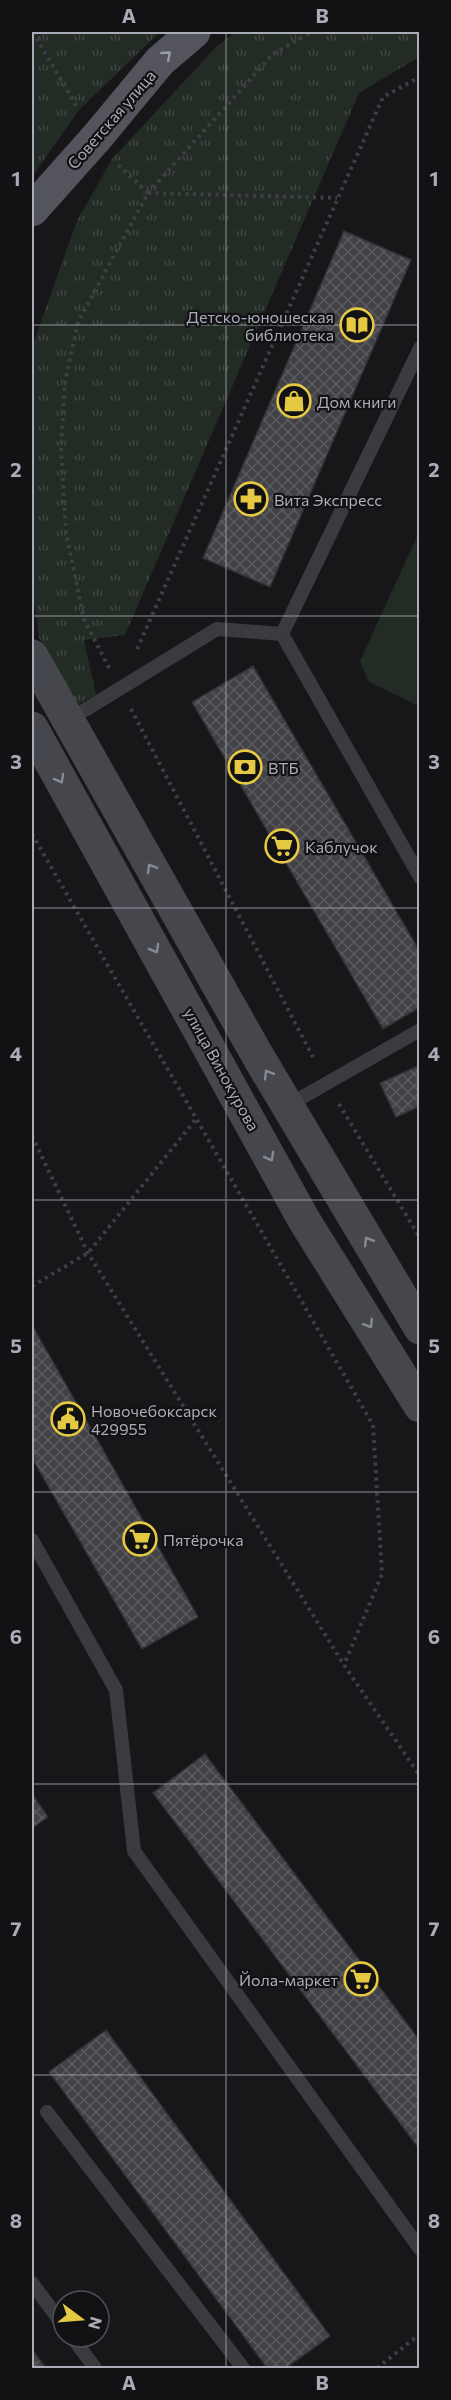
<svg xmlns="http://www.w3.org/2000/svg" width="451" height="2400" viewBox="0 0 451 2400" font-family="Commissioner,sans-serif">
<defs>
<pattern id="grass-tufts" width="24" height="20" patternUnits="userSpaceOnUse" patternTransform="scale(1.5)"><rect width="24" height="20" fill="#232b25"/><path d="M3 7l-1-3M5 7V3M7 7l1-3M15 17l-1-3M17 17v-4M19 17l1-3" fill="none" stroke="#404743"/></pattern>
<pattern id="building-cross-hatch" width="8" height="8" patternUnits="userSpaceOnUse" patternTransform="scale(1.5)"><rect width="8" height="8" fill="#414146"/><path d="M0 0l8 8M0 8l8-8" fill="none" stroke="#5a5a5f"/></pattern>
</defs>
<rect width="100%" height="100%" fill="#171719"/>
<g fill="url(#grass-tufts)">
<polygon points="32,32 160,32 79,110 32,177"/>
<polygon points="236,32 419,32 419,57 359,93 125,635 84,640 96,695 72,708 39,637 32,588 32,347 77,221 112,159 218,45"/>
</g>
<polygon fill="#232b25" points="419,532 419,706 369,682 360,661"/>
<g fill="url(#building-cross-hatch)" stroke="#323134" stroke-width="1.5">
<polygon points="344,231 411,260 270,587 203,558"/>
<polygon points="253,666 420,952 420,1007 383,1029 192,702"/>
<polygon points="420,1065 420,1106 396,1117 380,1083"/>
<polygon points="32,1325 198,1617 142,1649 32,1458"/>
<polygon points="205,1754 420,2041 420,2150 153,1793"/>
<polygon points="32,1794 48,1817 32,1828"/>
<polygon points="106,2030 330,2336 286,2368 267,2368 49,2072"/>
<polygon points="32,2350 46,2368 32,2368"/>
</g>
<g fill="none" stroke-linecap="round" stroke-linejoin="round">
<g stroke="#3e3f44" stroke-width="4" stroke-dasharray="3 4.5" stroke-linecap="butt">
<polyline points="33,32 78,109"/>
<polyline points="148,193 273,54 311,32"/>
<polyline points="148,193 337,198"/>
<polyline points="137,649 383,97 420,77"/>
<polyline points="109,668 84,619 66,533 61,448 65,382 78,322 148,193 117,164"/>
<polyline points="131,709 315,1061"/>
<polyline points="32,834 373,1425 382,1574 344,1665"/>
<polyline points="339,1104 420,1238"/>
<polyline points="32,1136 88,1253 344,1665 420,1776"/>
<polyline points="32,1286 88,1253 196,1119"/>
<polyline points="377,2368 420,2334"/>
</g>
<g stroke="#3a3a3f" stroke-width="14">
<polyline points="282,634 420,877"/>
<polyline points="67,721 217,629 282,634 420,348"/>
<polyline points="287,1106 420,1030"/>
<polyline points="32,1540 116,1690 134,1851 420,2249"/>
<polyline points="47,2112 243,2368"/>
<polyline points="32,2283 63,2325"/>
<polyline points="72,2337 95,2368"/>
</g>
<g stroke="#46474d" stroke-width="33">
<polyline points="32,656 259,1058 420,1328"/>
<polyline points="32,728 304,1220 420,1406"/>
</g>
<polyline stroke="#54555c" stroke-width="33" points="32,210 97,137 160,61 194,32"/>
</g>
<defs><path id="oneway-chevron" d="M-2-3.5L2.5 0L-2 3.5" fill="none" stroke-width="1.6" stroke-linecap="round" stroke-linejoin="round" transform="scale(1.5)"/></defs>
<use stroke="#999ba6" href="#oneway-chevron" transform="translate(167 55) rotate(-41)"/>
<g stroke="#878993">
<use href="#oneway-chevron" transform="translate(60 779) rotate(61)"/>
<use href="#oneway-chevron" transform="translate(151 868) rotate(-120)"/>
<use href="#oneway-chevron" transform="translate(155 949) rotate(61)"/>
<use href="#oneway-chevron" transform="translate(268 1074) rotate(-121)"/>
<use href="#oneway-chevron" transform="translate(270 1157) rotate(61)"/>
<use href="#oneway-chevron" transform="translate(368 1241) rotate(-121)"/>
<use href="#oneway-chevron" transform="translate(369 1324) rotate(58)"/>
</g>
<path fill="none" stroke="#aaacb8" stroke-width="1.5" stroke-opacity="0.55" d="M226 32V2368M32 325H420M32 616H420M32 908H420M32 1200H420M32 1492H420M32 1784H420M32 2075H420"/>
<defs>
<symbol id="library-ring" viewBox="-11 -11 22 22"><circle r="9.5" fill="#121214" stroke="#e5c942" stroke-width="1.5"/><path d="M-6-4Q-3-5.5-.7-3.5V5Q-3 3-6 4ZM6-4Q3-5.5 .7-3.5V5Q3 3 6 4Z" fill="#e5c942"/></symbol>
<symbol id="shop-ring" viewBox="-11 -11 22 22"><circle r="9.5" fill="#121214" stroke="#e5c942" stroke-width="1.5"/><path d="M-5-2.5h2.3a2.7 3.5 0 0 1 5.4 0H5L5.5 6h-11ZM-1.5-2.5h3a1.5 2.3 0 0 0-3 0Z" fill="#e5c942"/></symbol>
<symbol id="pharmacy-ring" viewBox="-11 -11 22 22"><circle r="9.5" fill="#121214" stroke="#e5c942" stroke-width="1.5"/><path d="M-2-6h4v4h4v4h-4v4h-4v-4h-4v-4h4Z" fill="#e5c942"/></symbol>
<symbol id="bank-ring" viewBox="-11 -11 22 22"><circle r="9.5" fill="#121214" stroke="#e5c942" stroke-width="1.5"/><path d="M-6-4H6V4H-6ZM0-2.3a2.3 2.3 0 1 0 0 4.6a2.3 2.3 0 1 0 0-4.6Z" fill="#e5c942"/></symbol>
<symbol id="supermarket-ring" viewBox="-11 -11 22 22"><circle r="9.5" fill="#121214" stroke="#e5c942" stroke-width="1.5"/><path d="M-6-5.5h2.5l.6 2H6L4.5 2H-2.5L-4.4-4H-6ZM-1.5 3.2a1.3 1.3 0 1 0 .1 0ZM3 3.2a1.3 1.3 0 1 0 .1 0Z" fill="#e5c942"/></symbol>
<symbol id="civic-ring" viewBox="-11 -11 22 22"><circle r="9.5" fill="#121214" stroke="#e5c942" stroke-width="1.5"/><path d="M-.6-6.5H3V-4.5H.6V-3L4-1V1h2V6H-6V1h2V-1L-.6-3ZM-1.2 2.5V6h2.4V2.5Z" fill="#e5c942"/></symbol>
</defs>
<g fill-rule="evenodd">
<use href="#library-ring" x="338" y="306" width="38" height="38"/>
<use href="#shop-ring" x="275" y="382" width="38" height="38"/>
<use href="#pharmacy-ring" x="232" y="480" width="38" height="38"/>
<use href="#bank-ring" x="226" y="748" width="38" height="38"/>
<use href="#supermarket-ring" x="263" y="827" width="38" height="38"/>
<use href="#civic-ring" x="49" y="1400" width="38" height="38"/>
<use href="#supermarket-ring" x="121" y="1520" width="38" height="38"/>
<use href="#supermarket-ring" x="342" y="1960" width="38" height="38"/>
</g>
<g text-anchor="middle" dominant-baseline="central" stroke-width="4.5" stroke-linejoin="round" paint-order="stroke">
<g font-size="16" fill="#aaacb8" stroke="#121214">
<text transform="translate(111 119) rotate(-49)">Советская улица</text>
<text transform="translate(222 1069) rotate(61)">улица Винокурова</text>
</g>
<g font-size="16" fill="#aaacb8" stroke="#121214" text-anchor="start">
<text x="334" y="316" text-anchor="end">Детско-юношеская<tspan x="334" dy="18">библиотека</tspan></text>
<text x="317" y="401">Дом книги</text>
<text x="274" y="499">Вита Экспресс</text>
<text x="268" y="767">ВТБ</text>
<text x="305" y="846">Каблучок</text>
<text x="91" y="1410">Новочебоксарск<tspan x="91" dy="18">429955</tspan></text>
<text x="163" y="1539">Пятёрочка</text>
<text x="338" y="1979" text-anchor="end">Йола-маркет</text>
</g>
</g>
<rect width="451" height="2400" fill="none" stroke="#121214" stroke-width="66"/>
<g transform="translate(81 2319) rotate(106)"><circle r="28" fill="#121214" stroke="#4f5056" stroke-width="1.5"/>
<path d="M0-4.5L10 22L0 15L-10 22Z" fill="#e5c942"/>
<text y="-9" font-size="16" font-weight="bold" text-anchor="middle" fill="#aaacb8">N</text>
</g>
<rect x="33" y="33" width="385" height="2334" fill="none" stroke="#aaacb8" stroke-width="2"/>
<g font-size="20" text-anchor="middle" font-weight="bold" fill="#aaacb8">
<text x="129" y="23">A</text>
<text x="322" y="23">B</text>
<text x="16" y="186">1</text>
<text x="434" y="186">1</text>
<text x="16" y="477">2</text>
<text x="434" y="477">2</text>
<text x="16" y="769">3</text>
<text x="434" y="769">3</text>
<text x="16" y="1061">4</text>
<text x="434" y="1061">4</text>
<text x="16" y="1353">5</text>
<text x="434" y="1353">5</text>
<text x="16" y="1644">6</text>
<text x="434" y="1644">6</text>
<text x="16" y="1936">7</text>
<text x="434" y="1936">7</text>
<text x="16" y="2228">8</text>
<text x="434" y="2228">8</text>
<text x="129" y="2390">A</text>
<text x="322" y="2390">B</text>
</g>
</svg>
